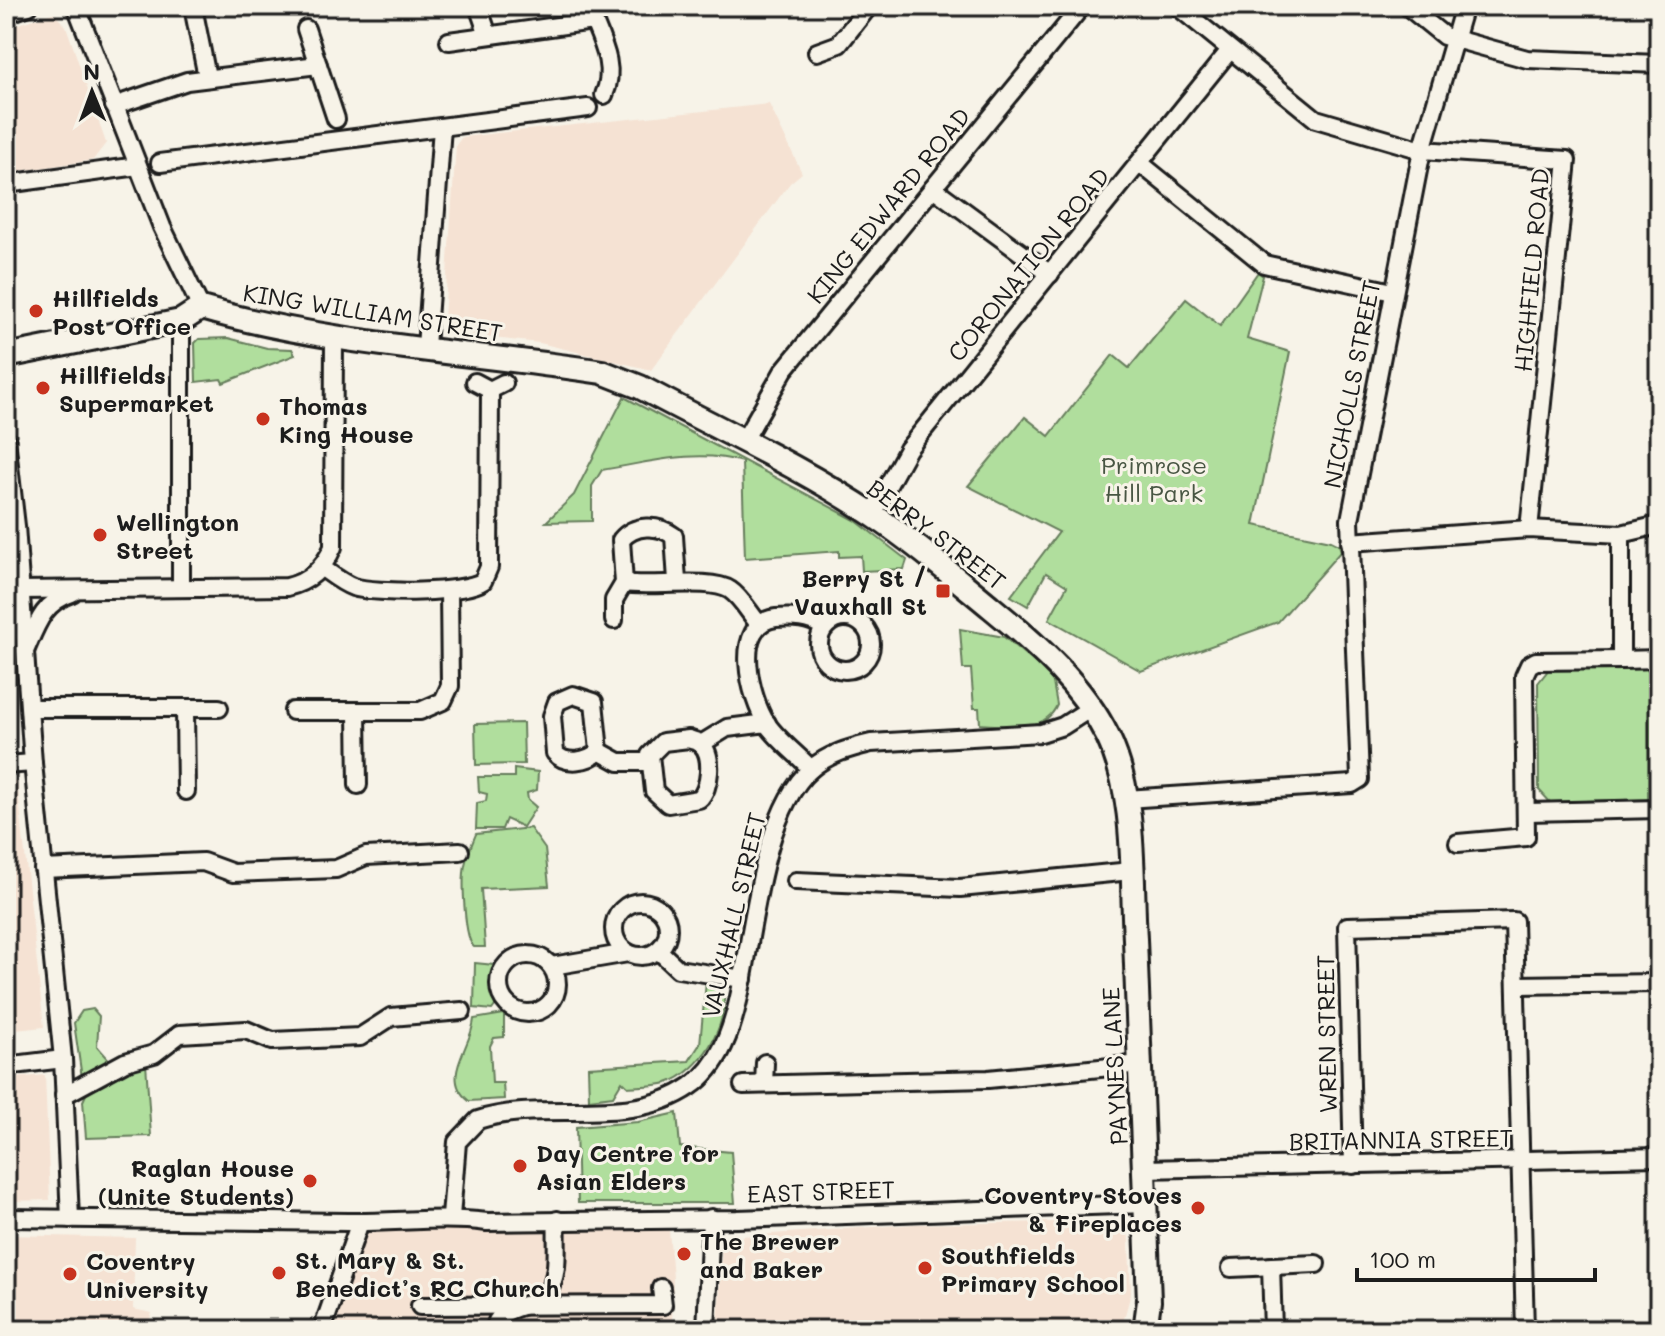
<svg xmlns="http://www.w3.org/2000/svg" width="1665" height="1336" viewBox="0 0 1665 1336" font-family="Mali,sans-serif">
<rect width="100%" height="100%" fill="#f7f3e8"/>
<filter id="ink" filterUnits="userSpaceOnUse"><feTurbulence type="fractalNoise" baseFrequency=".0125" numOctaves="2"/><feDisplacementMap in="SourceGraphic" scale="16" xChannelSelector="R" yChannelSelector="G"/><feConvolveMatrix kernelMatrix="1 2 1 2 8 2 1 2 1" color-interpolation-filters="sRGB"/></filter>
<g filter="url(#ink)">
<g fill="#f5e2d3">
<polygon points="53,13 66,26 106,143 93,160 6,173 6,28"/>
<polygon points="769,104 802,173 790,183 651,370 540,343 443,333 456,145 462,137"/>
<polygon points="6,653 14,734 6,734"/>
<polygon points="17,781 44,1027 6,1031 6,782"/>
<polygon points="45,1075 50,1200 10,1201 6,1079"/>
<polygon points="668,1218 673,1278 672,1330 322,1330 360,1222"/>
<polygon points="1128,1221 1131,1293 1121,1330 718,1330 722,1242 727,1237 917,1224"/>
<polygon points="6,1235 135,1238 133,1309 152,1313 146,1330 6,1330"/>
</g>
<g fill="#b0de9d" stroke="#667d5c" stroke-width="2">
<polygon points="1258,272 1263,276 1247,339 1290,352 1254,525 1331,541 1339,545 1341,551 1278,622 1141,671 1049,619 1067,586 1046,573 1028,606 1011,596 1059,532 968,486 1025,417 1049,436 1113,355 1129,368 1186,299 1220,326"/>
<polygon points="228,338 267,348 292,349 295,355 223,383 221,379 196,382 195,343 199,339"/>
<path d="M624 397 855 520 907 560 904 569 862 571 861 556 839 557V551L745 558 742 462C698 448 646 463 602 470L592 486V521L546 522 574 495Z"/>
<path d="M960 629 1004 637 1052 677 1057 705C1044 735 1006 725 980 724L979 708H974L971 669H963Z"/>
<polygon points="1659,667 1659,799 1550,802 1539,790 1538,683 1550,668"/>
<polygon points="523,723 524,764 476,765 475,724"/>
<polygon points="514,769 538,772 537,790 527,793 528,800 536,807 523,827 506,819 502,829 476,829 477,803 486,801 487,794 479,792 478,777 514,777"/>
<path d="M530 828 545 849 549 886 481 889 485 947H474C464 939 462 880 465 865 467 855 472 844 476 834Z"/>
<polygon points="475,963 494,965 495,1006 492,1010 474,1008"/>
<path d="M706 981 723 990C730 1025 700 1072 667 1083 655 1086 640 1086 628 1087L622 1081 613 1096 589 1099 588 1067 689 1061 700 1044Z"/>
<polygon points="93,1009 99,1016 97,1046 112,1063 82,1078 74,1023 82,1011"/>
<path d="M504 1014V1037L494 1038 490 1046 492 1083H503L504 1099 469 1101C439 1077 472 1047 474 1019Z"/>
<polygon points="146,1063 151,1136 86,1138 83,1101 89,1088"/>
<polygon points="677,1113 680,1147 731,1152 735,1203 578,1203 576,1127 638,1122"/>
</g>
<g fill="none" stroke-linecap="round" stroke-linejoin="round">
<defs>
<g id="street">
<polyline points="76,6 162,227 201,308"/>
<polyline points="478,6 488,35"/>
<path d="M588 6C598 35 618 65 604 95"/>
<polyline points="1177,6 1316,119 1422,150 1567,160 1529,529"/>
<polyline points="1407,6 1444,36 1527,59 1659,64"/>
<polyline points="193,7 207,77"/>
<polyline points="6,14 29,6"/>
<polyline points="306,29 336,119"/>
<polyline points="449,41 593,21"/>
<polyline points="817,52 839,44 869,6"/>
<polyline points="114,106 187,81 318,65"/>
<polyline points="160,163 588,108"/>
<polyline points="1141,164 1264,264 1393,292"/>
<polyline points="6,184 138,166"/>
<polyline points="933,188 1050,274"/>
<polyline points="426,347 442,127"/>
<polyline points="475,382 490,390 504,383"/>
<polyline points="6,439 16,526 33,763 63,1059 70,1219"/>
<polyline points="743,442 784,370 1082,6"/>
<polyline points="872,514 908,449 1230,50"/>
<polyline points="1621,534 1621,660 1659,659"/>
<polyline points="1350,542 1529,529 1621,534 1659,525"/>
<path d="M321 567C331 574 342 583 353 587 376 594 464 594 483 581L489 567 490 390"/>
<path d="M624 583C648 588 711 577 730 590 741 597 750 614 759 624"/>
<polyline points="181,587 181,321"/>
<path d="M20 590 287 587C309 582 324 568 333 547L334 337"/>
<circle cx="845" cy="644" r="26"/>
<path d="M614 620V600L624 583 621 540C634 524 658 524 674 536L677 581"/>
<path d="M26 649C37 623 44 602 72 593"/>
<path d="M573 695 594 702 599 751C588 762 565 765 555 753L552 716 557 702Z"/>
<polyline points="30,708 219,708"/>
<polyline points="185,710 186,791"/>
<polyline points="293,711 420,711 443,701 450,686 449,590"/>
<polyline points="357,711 358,785"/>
<path d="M689 739C693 741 698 741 701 744 714 755 710 790 699 799L668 804 654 791 650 755 663 742Z"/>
<polyline points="701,744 727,728 767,723"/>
<polyline points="599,751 619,762 648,762"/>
<polyline points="6,765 33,763"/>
<path d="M811 769C797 754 778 740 767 724 750 699 731 623 776 618 793 617 809 617 823 627"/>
<polyline points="1126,799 1352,784 1360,779 1350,520 1422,150 1464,6"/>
<polyline points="1528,812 1659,809"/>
<polyline points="1458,843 1526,837 1524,676 1529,665 1536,661 1621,660"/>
<polyline points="43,869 203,862 233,873 336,869 366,856 460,851"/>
<polyline points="796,881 960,888 1131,871"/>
<circle cx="641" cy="929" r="27"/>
<polyline points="659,951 678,969 743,979"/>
<circle cx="528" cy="984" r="29"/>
<polyline points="552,966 628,953"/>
<polyline points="1516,985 1659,983"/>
<polyline points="6,1066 63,1059"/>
<polyline points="764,1083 765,1063"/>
<polyline points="743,1085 988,1079 1141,1064"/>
<polyline points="64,1095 125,1062 154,1054 180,1034 246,1030 272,1041 360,1037 391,1017 462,1011"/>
<polyline points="1353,1165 1347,926 1514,921 1525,1330"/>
<polyline points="1145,1169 1659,1157"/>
<path d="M451 1217 457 1142 478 1120C545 1098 629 1129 691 1086 720 1066 732 1029 739 997 753 935 762 811 811 769 828 754 850 748 871 743L1041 733 1063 726 1091 708"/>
<path d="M6 1218C120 1220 234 1221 348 1222 395 1223 442 1216 487 1222L737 1219 1146 1204"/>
<polyline points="1271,1266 1273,1330"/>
<polyline points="1231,1268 1316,1264"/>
<polyline points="420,1306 663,1305 661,1288"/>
<polyline points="322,1330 360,1222"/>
<path d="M495 1330C496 1302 535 1311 548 1291 561 1273 555 1241 557 1220"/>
<polyline points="706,1330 711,1218"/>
</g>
<path id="secondary" d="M6 356 181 321 201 308C328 345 471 352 602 372L640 387C718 429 800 466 873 515 915 543 953 576 992 608 1037 645 1082 684 1108 737 1137 798 1131 874 1135 939 1140 1060 1145 1181 1149 1301L1145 1330"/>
</defs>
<use href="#street" stroke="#1c1c1c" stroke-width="22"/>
<use href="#secondary" stroke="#1c1c1c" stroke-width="28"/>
<use href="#street" stroke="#f7f3e8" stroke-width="16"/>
<use href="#secondary" stroke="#f7f3e8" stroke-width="22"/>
</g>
</g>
<g fill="#c8321e" stroke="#f7f3e8" stroke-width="3">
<circle cx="36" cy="311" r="8"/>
<circle cx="43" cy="388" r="8"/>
<circle cx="263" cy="419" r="8"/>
<circle cx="100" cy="535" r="8"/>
<rect x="935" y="583" width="16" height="16" rx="4"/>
<circle cx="520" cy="1166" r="8"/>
<circle cx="310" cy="1181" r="8"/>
<circle cx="1198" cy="1208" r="8"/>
<circle cx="684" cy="1254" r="8"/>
<circle cx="925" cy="1268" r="8"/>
<circle cx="279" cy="1273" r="8"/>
<circle cx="70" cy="1274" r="8"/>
</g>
<g text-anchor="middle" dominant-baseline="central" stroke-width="6" stroke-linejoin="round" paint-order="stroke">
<g font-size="24" fill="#1c1c1c" stroke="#f7f3e8">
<text transform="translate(888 205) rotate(-51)">KING EDWARD ROAD</text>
<text transform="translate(1028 264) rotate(-51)">CORONATION ROAD</text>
<text transform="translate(1531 270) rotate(-85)">HIGHFIELD ROAD</text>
<text transform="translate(373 312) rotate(9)">KING WILLIAM STREET</text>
<text transform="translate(1351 384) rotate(-79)">NICHOLLS STREET</text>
<text transform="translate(937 534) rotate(37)">BERRY STREET</text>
<text transform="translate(733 915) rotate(-77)">VAUXHALL STREET</text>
<text transform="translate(1326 1034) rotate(-91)">WREN STREET</text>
<text transform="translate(1114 1066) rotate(-93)">PAYNES LANE</text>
<text transform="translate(1401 1139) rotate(-1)">BRITANNIA STREET</text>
<text transform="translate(821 1191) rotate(-2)">EAST STREET</text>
</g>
<g font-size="24" font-weight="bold" fill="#1c1c1c" stroke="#f7f3e8" text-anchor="start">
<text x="52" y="297">Hillfields<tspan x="52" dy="28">Post Office</tspan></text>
<text x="59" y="374">Hillfields<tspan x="59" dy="28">Supermarket</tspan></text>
<text x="279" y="405">Thomas<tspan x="279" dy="28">King House</tspan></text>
<text x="116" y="521">Wellington<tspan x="116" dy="28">Street</tspan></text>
<text x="927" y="577" text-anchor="end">Berry St /<tspan x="927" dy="28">Vauxhall St</tspan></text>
<text x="536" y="1152">Day Centre for<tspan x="536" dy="28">Asian Elders</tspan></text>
<text x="294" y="1167" text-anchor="end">Raglan House<tspan x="294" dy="28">(Unite Students)</tspan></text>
<text x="1182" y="1194" text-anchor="end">Coventry Stoves<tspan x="1182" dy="28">&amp; Fireplaces</tspan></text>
<text x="700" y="1240">The Brewer<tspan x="700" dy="28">and Baker</tspan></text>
<text x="941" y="1254">Southfields<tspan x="941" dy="28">Primary School</tspan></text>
<text x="295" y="1259">St. Mary &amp; St.<tspan x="295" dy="28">Benedict’s RC Church</tspan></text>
<text x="86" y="1260">Coventry<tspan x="86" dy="28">University</tspan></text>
</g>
<g font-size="24" fill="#485643" stroke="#f7f3e8">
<text x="1154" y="464">Primrose<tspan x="1154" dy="28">Hill Park</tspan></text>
</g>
</g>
<rect width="1665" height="1336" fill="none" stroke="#f7f3e8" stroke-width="32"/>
<rect x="16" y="16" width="1633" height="1304" fill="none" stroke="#1c1c1c" stroke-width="3" filter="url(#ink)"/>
<g transform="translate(92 92) rotate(359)" stroke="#f7f3e8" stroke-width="6" paint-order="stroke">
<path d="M0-6L14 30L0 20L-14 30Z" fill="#1c1c1c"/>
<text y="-12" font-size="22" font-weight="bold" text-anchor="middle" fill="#1c1c1c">N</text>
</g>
<path d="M1357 1268v12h238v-12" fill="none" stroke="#1c1c1c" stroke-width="4"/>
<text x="1369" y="1268" font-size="24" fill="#1c1c1c" stroke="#f7f3e8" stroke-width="6" paint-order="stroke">100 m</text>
</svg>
